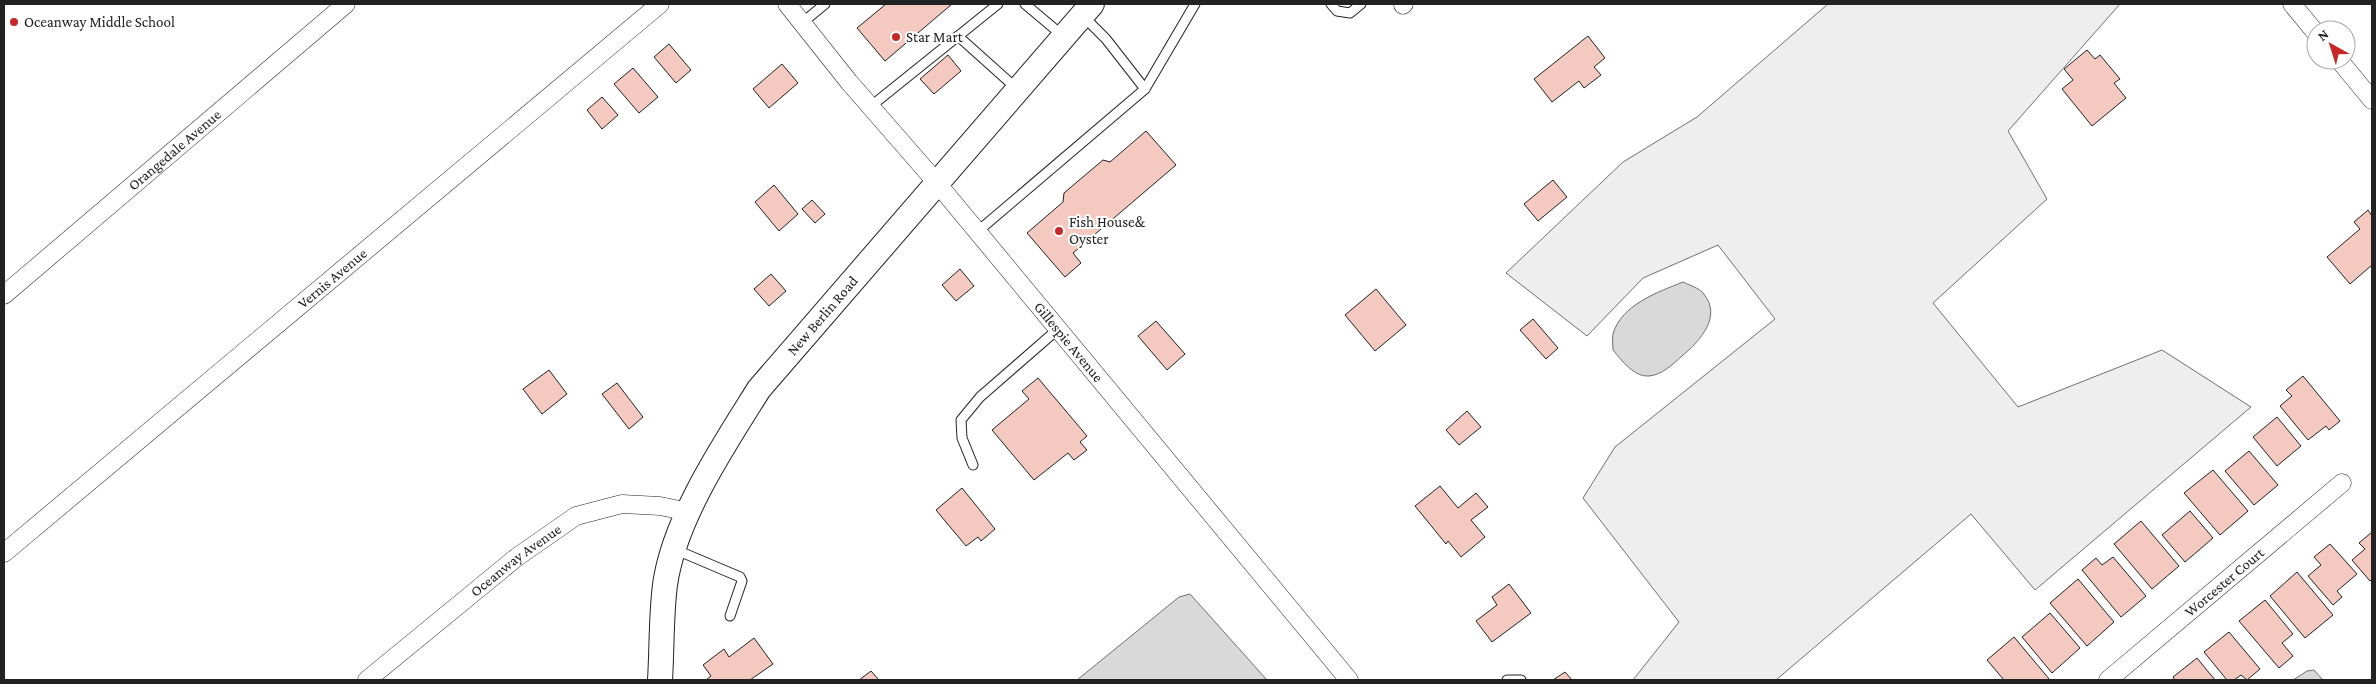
<svg xmlns="http://www.w3.org/2000/svg" width="2376" height="684" viewBox="0 0 2376 684" font-family="'Crimson Pro',serif">
<rect width="100%" height="100%" fill="#fff"/>
<polygon fill="#eee" stroke="#6f6f6f" points="1828,4 2120,4 2008,131 2047,199 1933,303 2018,407 2162,350 2251,407 2035,590 1971,514 1776,680 1633,680 1679,622 1583,498 1615,447 1775,319 1718,245 1643,278 1587,336 1506,273 1623,162 1697,117"/>
<g fill="#d9d9d9" stroke="#6f6f6f">
<path d="M1683 282C1689 285 1699 288 1703 293 1723 316 1700 341 1682 356 1673 364 1662 375 1649 376 1634 377 1622 361 1613 350 1613 345 1612 339 1613 334 1621 305 1658 292 1683 282Z"/>
<polygon points="1190,594 1267,680 1077,680 1179,597"/>
<polygon points="2314,670 2323,680 2293,680 2307,671"/>
</g>
<g fill="#f3c9c0" stroke="#222">
<polygon points="886,4 952,4 885,61 857,28"/>
<polygon points="1588,36 1605,58 1594,67 1601,75 1584,88 1579,81 1552,102 1534,79"/>
<polygon points="669,44 691,70 676,83 654,57"/>
<polygon points="2087,50 2095,59 2100,55 2120,79 2114,83 2126,98 2092,126 2062,89 2073,80 2064,69"/>
<polygon points="948,55 961,71 934,94 920,79"/>
<polygon points="782,64 798,83 769,108 753,89"/>
<polygon points="633,68 658,97 639,113 614,84"/>
<polygon points="602,97 618,115 602,129 587,110"/>
<polygon points="1146,131 1176,165 1073,253 1081,263 1065,277 1027,233 1063,202 1064,193 1103,160 1110,162"/>
<polygon points="1553,180 1567,197 1538,221 1524,204"/>
<polygon points="774,185 798,214 779,231 755,202"/>
<polygon points="812,200 825,214 815,223 802,209"/>
<polygon points="2368,210 2372,216 2372,265 2350,284 2327,257 2360,229 2354,222"/>
<polygon points="960,269 974,286 956,301 942,285"/>
<polygon points="771,274 786,291 769,306 754,289"/>
<polygon points="1376,289 1406,325 1375,351 1345,315"/>
<polygon points="1533,319 1558,348 1546,359 1520,330"/>
<polygon points="1156,321 1185,354 1167,370 1138,336"/>
<polygon points="549,370 567,394 542,414 523,389"/>
<polygon points="2303,376 2340,421 2329,430 2326,426 2308,440 2280,406 2292,396 2286,390"/>
<polygon points="1038,378 1087,436 1080,442 1087,450 1074,460 1068,453 1034,480 992,430 1029,399 1022,391"/>
<polygon points="617,383 643,417 629,429 602,394"/>
<polygon points="1467,411 1481,427 1459,445 1446,430"/>
<polygon points="2277,417 2301,446 2277,466 2253,437"/>
<polygon points="2249,451 2278,485 2254,505 2225,471"/>
<polygon points="2213,470 2248,511 2220,535 2184,493"/>
<polygon points="1440,486 1458,508 1476,493 1488,507 1471,520 1485,537 1461,557 1448,541 1446,544 1415,506"/>
<polygon points="962,488 995,529 981,541 978,537 966,546 936,510"/>
<polygon points="2190,511 2213,538 2185,562 2162,535"/>
<polygon points="2141,521 2179,566 2152,589 2114,544"/>
<polygon points="2372,532 2372,579 2370,581 2352,560 2365,549 2359,543"/>
<polygon points="2330,544 2357,574 2337,591 2342,597 2333,605 2308,576 2321,565 2314,557"/>
<polygon points="2113,557 2146,596 2121,617 2082,570 2096,558 2102,565"/>
<polygon points="2297,572 2333,615 2305,638 2270,596"/>
<polygon points="2078,579 2114,622 2087,646 2050,603"/>
<polygon points="1509,584 1531,613 1492,642 1476,621 1497,605 1492,597"/>
<polygon points="2265,600 2293,634 2282,643 2293,656 2279,668 2239,621"/>
<polygon points="2050,613 2080,648 2052,673 2022,637"/>
<polygon points="2229,632 2260,669 2247,680 2241,675 2234,680 2227,680 2204,652"/>
<polygon points="2014,637 2050,680 2004,680 1987,660"/>
<polygon points="754,638 773,664 750,680 706,680 711,676 703,665 724,649 729,657"/>
<polygon points="2197,658 2215,680 2175,680 2173,677"/>
<polygon points="871,671 879,680 859,680"/>
<polygon points="1565,672 1572,680 1553,680"/>
</g>
<g fill="none" stroke-linecap="round" stroke-linejoin="round">
<defs>
<g id="lane">
<polyline points="1025,4 1063,36"/>
<polyline points="1331,4 1337,11 1350,13 1361,4"/>
<polyline points="802,23 825,4"/>
<polyline points="958,36 1017,89"/>
<polyline points="1145,89 1195,4"/>
<polyline points="870,107 998,4"/>
<polyline points="977,232 1145,89 1106,39 1082,15"/>
<polyline points="973,465 962,438 961,420 980,397 1058,329"/>
<polyline points="674,549 740,577 742,581 730,616"/>
<polyline points="1507,680 1521,680"/>
</g>
<g id="street">
<path id="s1" d="M787 4 849 82 937 183 1349 680"/>
<polyline points="2292,4 2316,33"/>
<polyline points="1403,5 1404,4"/>
<polyline points="2339,60 2372,100"/>
<path id="s2" d="M4 295 346 4"/>
<path id="s3" d="M4 553 660 4"/>
<path id="s4" d="M367 680 517 557 576 516 622 504 660 506 689 512"/>
<path id="s5" d="M2108 680 2342 483"/>
</g>
<g id="secondary">
<path id="s6" d="M660 680C662 649 661 616 665 585 674 519 724 445 759 389L1092 4"/>
</g>
</defs>
<use href="#lane" stroke="#222" stroke-width="11"/>
<use href="#street" stroke="#222" stroke-width="19"/>
<use href="#secondary" stroke="#222" stroke-width="26"/>
<use href="#lane" stroke="#fff" stroke-width="9"/>
<use href="#street" stroke="#fff" stroke-width="18"/>
<use href="#secondary" stroke="#fff" stroke-width="24"/>
</g>
<g fill="#c62828" stroke="#fff" stroke-width="2">
<circle cx="14" cy="22" r="5"/>
<circle cx="896" cy="37" r="5"/>
<circle cx="1059" cy="231" r="5"/>
</g>
<g text-anchor="middle" dominant-baseline="central" stroke-width="4" stroke-linejoin="round" paint-order="stroke">
<g font-size="15" fill="#222" stroke="#fff" text-anchor="start">
<text x="24" y="22">Oceanway Middle School</text>
<text x="906" y="37">Star Mart</text>
<text x="1069" y="222">Fish House&amp;<tspan x="1069" dy="17">Oyster</tspan></text>
</g>
<g font-size="15" fill="#222" stroke="#fff">
<text stroke="none"><textPath href="#s2" startOffset="224">Orangedale Avenue</textPath></text>
<text stroke="none"><textPath href="#s3" startOffset="428">Vernis Avenue</textPath></text>
<text stroke="none"><textPath href="#s6" startOffset="411">New Berlin Road</textPath></text>
<text stroke="none"><textPath href="#s1" startOffset="440">Gillespie Avenue</textPath></text>
<text stroke="none"><textPath href="#s4" startOffset="191">Oceanway Avenue</textPath></text>
<text stroke="none"><textPath href="#s5" startOffset="152">Worcester Court</textPath></text>
</g>
</g>
<rect width="2376" height="684" fill="none" stroke="#222222" stroke-width="10"/>
<g transform="translate(2331 45) rotate(321)"><circle r="24" fill="#ffffff" stroke="#a7a7a7"/>
<path d="M0-4L9 19L0 12L-9 19Z" fill="#c62828"/>
<text y="-8" font-size="14" font-weight="bold" text-anchor="middle" fill="#222222">N</text>
</g>
</svg>
